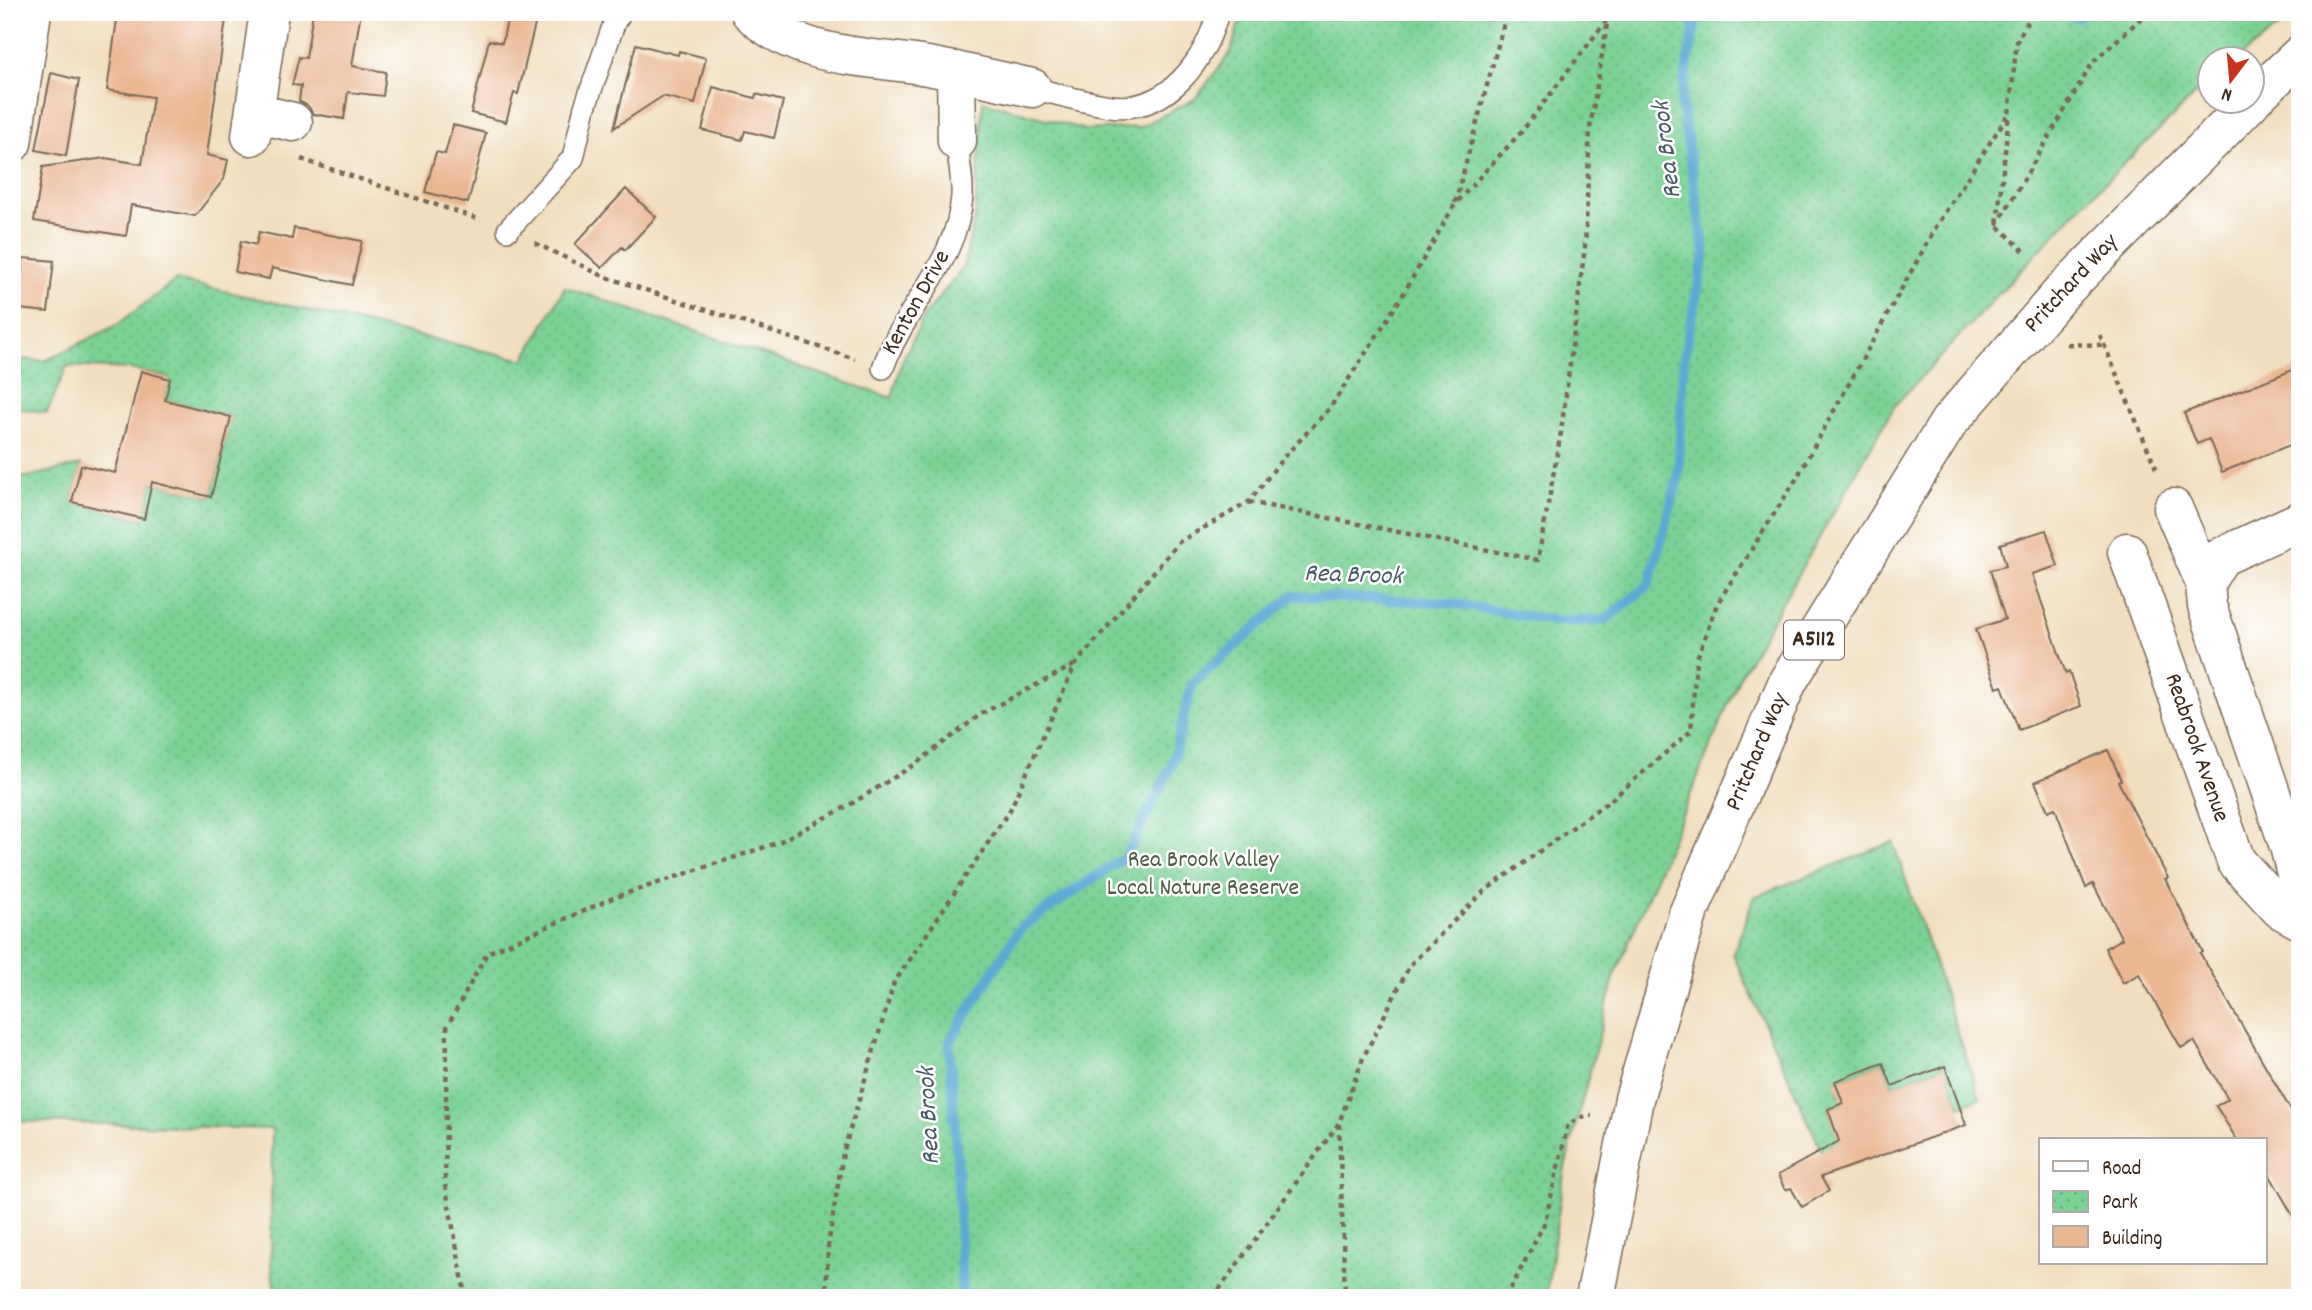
<svg xmlns="http://www.w3.org/2000/svg" width="2312" height="1310" viewBox="0 0 2312 1310" font-family="Dekko,sans-serif">
<defs>
<pattern id="park-dots" width="8" height="8" patternUnits="userSpaceOnUse" patternTransform="scale(1.75)"><rect width="8" height="8" fill="#7cd296"/><path d="M2 2h.1M6 6h.1" fill="none" stroke="#6cb481" stroke-width="1.8" stroke-linecap="round"/></pattern>
</defs>
<rect width="100%" height="100%" fill="#fff"/>
<filter id="ink" filterUnits="userSpaceOnUse"><feTurbulence type="fractalNoise" baseFrequency=".0143" numOctaves="2"/><feDisplacementMap in="SourceGraphic" scale="14" xChannelSelector="R" yChannelSelector="G"/><feConvolveMatrix kernelMatrix="1 2 1 2 8 2 1 2 1" color-interpolation-filters="sRGB"/></filter>
<filter id="wash" filterUnits="userSpaceOnUse"><feTurbulence type="fractalNoise" baseFrequency=".00686" numOctaves="4" result="noise"/><feDisplacementMap in="SourceGraphic" scale="28" xChannelSelector="R" yChannelSelector="G"/><feGaussianBlur stdDeviation="1.57" result="paint"/><feColorMatrix in="noise" values="0 0 0 0 0 0 0 0 0 0 0 0 0 0 0 0 0 1.4 0 .05"/><feComposite in="paint" operator="in"/></filter>
<g filter="url(#wash)">
<rect width="100%" height="100%" fill="#f1debe"/>
<g fill="url(#park-dots)" stroke="#5c7e5a" stroke-width="2">
<polygon points="1242,12 2298,12 2237,59 2210,60 2210,80 2078,209 1895,405 1739,678 1614,978 1565,1167 1546,1298 276,1298 271,1263 272,1129 12,1121 12,529 15,521 23,520 12,516 12,480 81,465 72,502 143,519 152,482 211,497 231,417 165,400 169,378 131,369 67,366 47,413 12,407 12,358 45,361 117,325 176,280 524,360 565,287 892,398 902,361 925,315 963,268 975,218 983,101 1085,130 1140,127 1195,99 1231,52"/>
<polygon points="1893,842 1980,1098 1960,1106 1944,1066 1892,1086 1883,1063 1835,1081 1843,1103 1828,1109 1845,1156 1827,1163 1733,954 1754,897"/>
</g>
<g fill="none" stroke-linecap="round" stroke-linejoin="round">
<g stroke="#5ca8d5" stroke-width="10">
<polyline points="2053,12 2078,17 2084,12"/>
<polyline points="962,1298 957,1158 949,1043 1020,928 1126,856 1172,765 1192,684 1292,596 1444,602 1556,621 1605,620 1649,585 1678,478 1684,356 1705,253 1681,102 1696,19 1704,12"/>
</g>
</g>
<g id="blocks">
<g fill="#eab793">
<polygon points="118,12 227,12 207,155 228,160 224,179 195,216 131,205 126,236 34,221 43,167 105,158 142,164 153,97 107,90"/>
<polygon points="313,12 361,12 352,66 386,72 383,96 348,92 344,119 313,114 308,106 299,101 301,86 292,85 299,57 306,58"/>
<polygon points="509,12 538,12 518,94 514,93 506,122 471,113 489,40 502,43"/>
<polygon points="636,44 678,55 679,51 706,58 695,104 663,96 614,128"/>
<polygon points="51,73 79,80 66,156 36,150"/>
<polygon points="713,87 755,98 756,94 783,101 774,138 745,131 742,140 702,130"/>
<polygon points="453,125 486,133 468,203 425,192 436,152 445,154"/>
<polygon points="626,189 656,217 625,250 622,247 602,268 575,244"/>
<polygon points="294,228 362,241 352,285 272,268 269,279 235,272 241,241 256,245 259,232 292,239"/>
<polygon points="23,258 54,261 48,312 18,309"/>
<polygon points="2300,367 2300,441 2222,472 2209,439 2197,444 2184,413"/>
<polygon points="141,371 170,379 165,400 231,417 211,497 152,482 144,519 72,502 81,465 115,473"/>
<polygon points="2046,530 2058,566 2032,574 2066,674 2069,672 2081,706 2019,730 2002,686 1997,688 1976,629 2005,619 1990,570 2006,566 2000,544"/>
<polygon points="2108,750 2121,780 2118,781 2168,878 2165,879 2203,952 2200,953 2300,1126 2300,1228 2265,1167 2265,1140 2237,1140 2216,1106 2228,1099 2194,1041 2181,1048 2139,974 2123,983 2105,948 2122,939 2093,884 2086,888 2055,808 2048,811 2035,782"/>
<polygon points="1883,1063 1892,1086 1945,1066 1966,1125 1821,1177 1829,1191 1802,1207 1791,1188 1785,1190 1778,1175 1839,1141 1828,1109 1843,1103 1835,1081"/>
</g>
</g>
</g>
<g filter="url(#ink)">
<use href="#blocks" fill-opacity="0" stroke="#7b6956" stroke-width="2"/>
<g fill="none" stroke-linecap="round" stroke-linejoin="round">
<defs>
<g id="lane">
<path d="M1032 88C1058 94 1085 103 1111 106 1167 114 1206 60 1218 12"/>
<polyline points="508,230 573,158 585,107 615,21 621,12"/>
<path d="M883 368C903 308 958 262 962 196 963 178 958 159 957 141"/>
</g>
<g id="street">
<path d="M750 12C795 57 862 56 921 65 959 71 996 80 1032 88"/>
<polyline points="956,71 957,141"/>
<polyline points="256,113 293,122"/>
<polyline points="251,136 269,12"/>
<polyline points="2173,508 2205,583 2207,606 2289,846 2300,890"/>
<polyline points="2127,552 2236,861 2280,909 2300,920"/>
<polyline points="2205,583 2221,557 2300,521"/>
</g>
<polyline id="secondary" points="12,143 32,12"/>
<g id="primary">
<polyline points="2252,100 2300,55"/>
<polyline points="1595,1298 1634,1099 1688,914 1788,681 1949,422 2063,291 2251,102"/>
</g>
</defs>
<use href="#lane" stroke="#7b6956" stroke-width="24"/>
<use href="#street" stroke="#7b6956" stroke-width="41"/>
<use href="#secondary" stroke="#7b6956" stroke-width="41"/>
<use href="#primary" stroke="#7b6956" stroke-width="41"/>
<g stroke="#7b6956" stroke-width="4.5" stroke-dasharray="5 5" stroke-linecap="butt">
<polyline points="301,159 481,220"/>
<polyline points="1455,203 1507,12"/>
<polyline points="1997,225 2093,62 2148,12"/>
<polyline points="535,243 603,276 855,359"/>
<polyline points="2024,251 1997,225 2017,41 2033,12"/>
<polyline points="2100,335 2158,473"/>
<polyline points="2067,344 2104,345"/>
<polyline points="1249,502 1538,560 1561,432 1585,247 1590,128 1608,19"/>
<polyline points="1339,1124 1345,1298"/>
<polyline points="466,1298 445,1184 447,1027 487,953 613,898 777,843 848,806 917,763 981,714 1074,665"/>
<polyline points="826,1298 828,1247 843,1153 894,983 1010,810 1075,665 1179,542 1249,502 1283,458 1330,408 1401,298 1455,204 1523,130 1613,12"/>
<polyline points="1213,1298 1339,1123 1363,1058 1410,965 1482,893 1612,799 1691,731 1696,661 1717,604 1795,481 1937,225 2009,113"/>
<polyline points="1506,1298 1545,1222 1568,1124 1587,1115 1592,1116"/>
</g>
<use href="#lane" stroke="#fff" stroke-width="21"/>
<use href="#street" stroke="#fff" stroke-width="38"/>
<use href="#secondary" stroke="#fff" stroke-width="38"/>
<use href="#primary" stroke="#fff" stroke-width="38"/>
</g>
</g>
<g text-anchor="middle" dominant-baseline="central" stroke-width="5" stroke-linejoin="round" paint-order="stroke">
<rect fill="#fff" stroke="#766a62" stroke-width="2" x="1784" y="620.5" width="60" height="39" rx="5"/>
<g font-size="23" font-weight="bold" fill="#3b2a1e">
<text x="1814" y="640">A5112</text>
</g>
<g font-size="24" fill="#3b2a1e" stroke="#fff">
<text transform="translate(2072 284) rotate(-47)">Pritchard Way</text>
<text transform="translate(917 303) rotate(-61)">Kenton Drive</text>
<text transform="translate(2196 748) rotate(71)">Reabrook Avenue</text>
<text transform="translate(1758 752) rotate(-67)">Pritchard Way</text>
</g>
<g font-size="24" fill="#4e5c42" stroke="#fff">
<text x="1203" y="861">Rea Brook Valley<tspan x="1203" dy="28">Local Nature Reserve</tspan></text>
</g>
<g font-size="26" font-style="italic" fill="#485c67" stroke="#fff">
<text transform="translate(1668 150) rotate(-97)">Rea Brook</text>
<text transform="translate(1353 576) rotate(2)">Rea Brook</text>
<text transform="translate(930 1116) rotate(-93)">Rea Brook</text>
</g>
</g>
<rect width="2312" height="1310" fill="none" stroke="#fff" stroke-width="42"/>
<rect x="2039" y="1138" width="228" height="126" fill="#ffffff" stroke="#b1aaa5" stroke-width="2"/>
<rect x="2053" y="1161" width="35" height="10" fill="#ffffff" stroke="#b1aaa5" stroke-width="2"/>
<text x="2102" y="1174" font-size="21" fill="#3b2a1e">Road</text>
<rect x="2053" y="1191" width="35" height="21" fill="url(#park-dots)" stroke="#b1aaa5" stroke-width="2"/>
<text x="2102" y="1208" font-size="21" fill="#3b2a1e">Park</text>
<rect x="2053" y="1226" width="35" height="21" fill="#eab793" stroke="#b1aaa5" stroke-width="2"/>
<text x="2102" y="1244" font-size="21" fill="#3b2a1e">Building</text>
<g transform="translate(2231 80) rotate(196)"><circle r="33" fill="#ffffff" stroke="#b1aaa5" stroke-width="2"/>
<path d="M0-5L12 26L0 18L-12 26Z" fill="#c8321e"/>
<text y="-10" font-size="19" font-weight="bold" text-anchor="middle" fill="#3b2a1e">N</text>
</g>
</svg>
